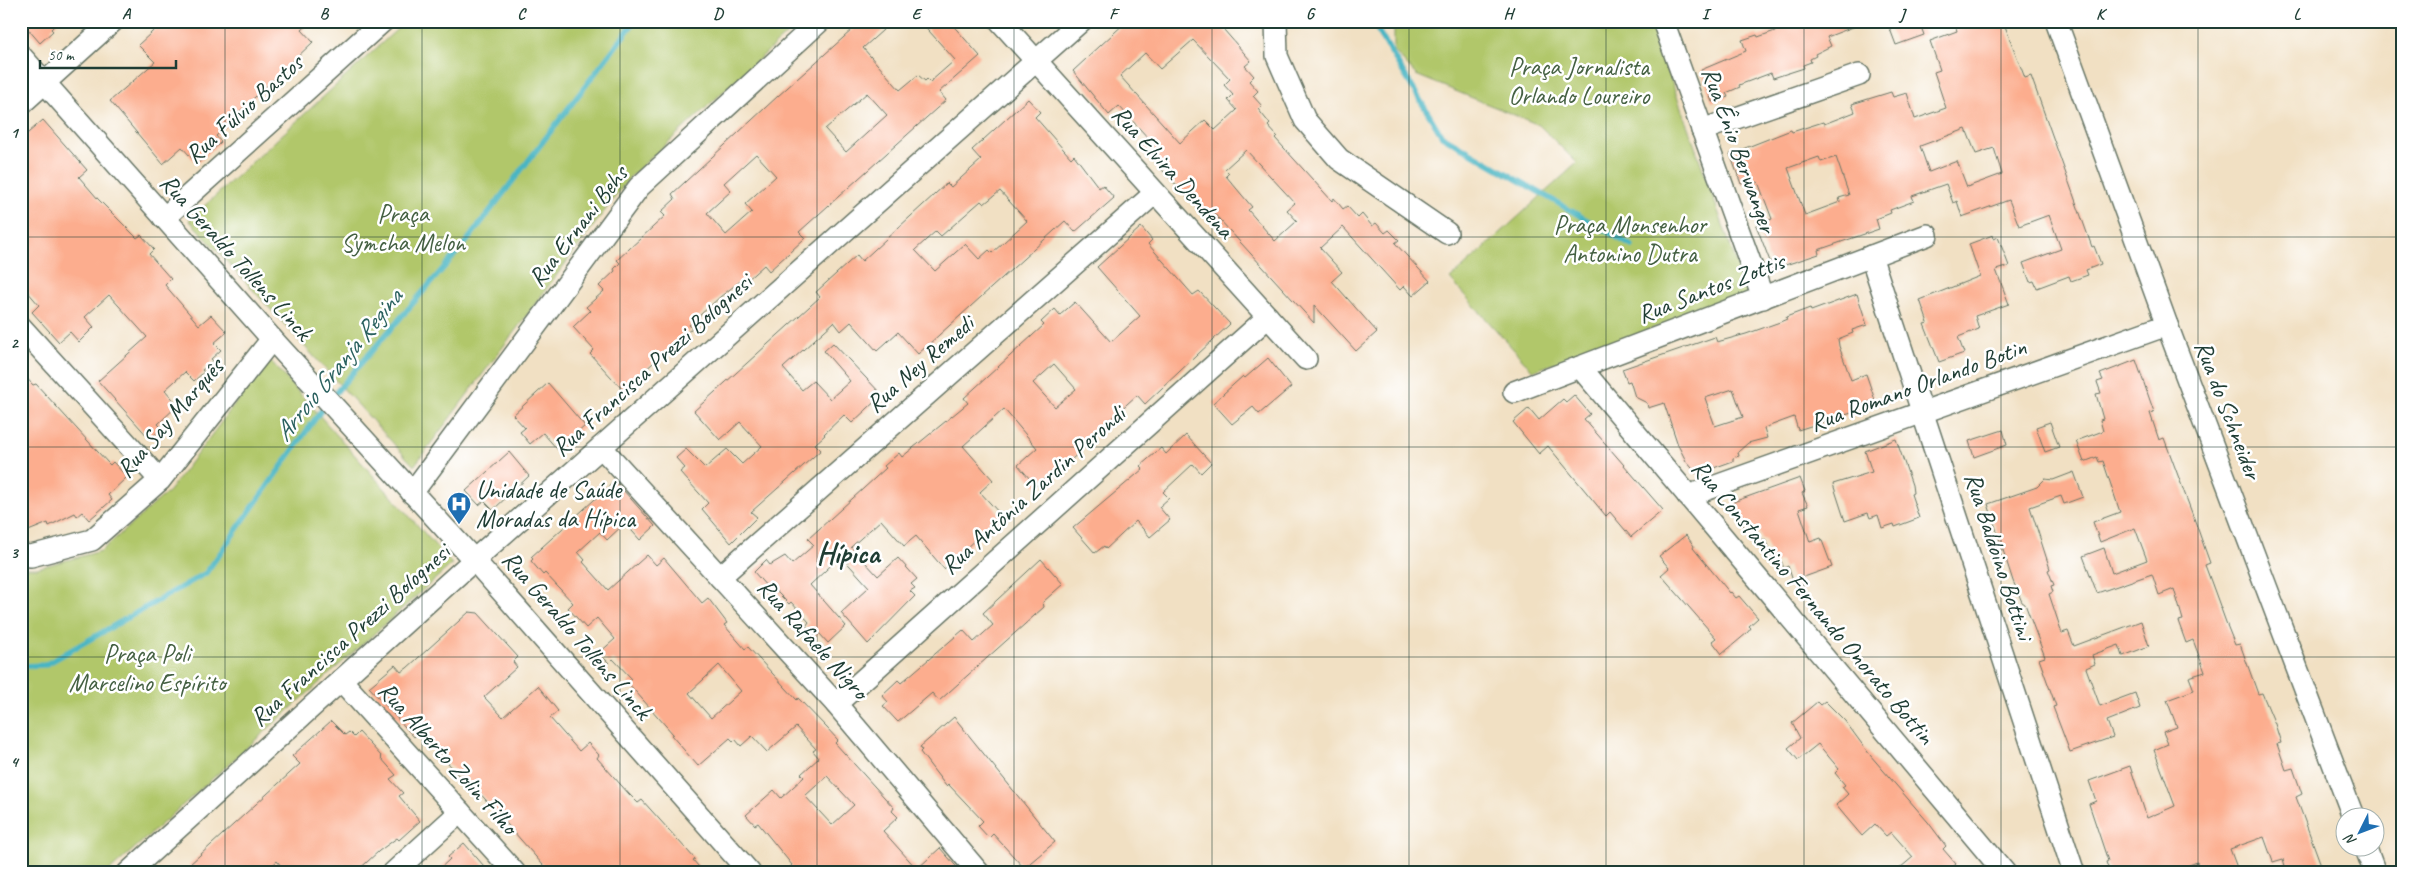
<svg xmlns="http://www.w3.org/2000/svg" width="2423" height="894" viewBox="0 0 2423 894" font-family="Caveat,sans-serif">
<rect width="100%" height="100%" fill="#fff"/>
<filter id="ink" filterUnits="userSpaceOnUse"><feTurbulence type="fractalNoise" baseFrequency=".02" numOctaves="2"/><feDisplacementMap in="SourceGraphic" scale="10" xChannelSelector="R" yChannelSelector="G"/><feConvolveMatrix kernelMatrix="1 2 1 2 8 2 1 2 1" color-interpolation-filters="sRGB"/></filter>
<filter id="wash" filterUnits="userSpaceOnUse"><feTurbulence type="fractalNoise" baseFrequency=".0096" numOctaves="4" result="noise"/><feDisplacementMap in="SourceGraphic" scale="20" xChannelSelector="R" yChannelSelector="G"/><feGaussianBlur stdDeviation="1.12" result="paint"/><feColorMatrix in="noise" values="0 0 0 0 0 0 0 0 0 0 0 0 0 0 0 0 0 1.4 0 .05"/><feComposite in="paint" operator="in"/></filter>
<g filter="url(#wash)">
<rect width="100%" height="100%" fill="#f1e0c3"/>
<g fill="#b1c76b" stroke="#688250">
<polygon points="406,21 801,21 630,177 414,466 189,220"/>
<polygon points="1394,21 1650,21 1748,295 1533,371 1450,279 1577,163 1539,125 1416,75 1394,51"/>
<polygon points="269,359 452,564 107,873 21,873 21,568 37,568 101,551 169,491"/>
</g>
<g fill="none" stroke-linecap="round" stroke-linejoin="round">
<g stroke="#48b5c3" stroke-width="5.5">
<polyline points="1372,21 1442,136 1632,246"/>
<polyline points="331,398 467,241 635,21"/>
<polyline points="21,666 45,665 206,573 325,405"/>
</g>
</g>
<g id="blocks">
<g fill="#fcad8e" fill-rule="evenodd">
<polygon points="21,21 59,21 51,29 53,31 40,43"/>
<polygon points="164,21 312,21 302,30 313,42 235,116 236,118 216,136 221,142 197,164 182,147 163,164 110,101 155,62 138,45"/>
<path d="M862 21H876L883 30 863 48 900 90 918 75 925 81 927 79 930 82 955 60 920 21H949L980 56 939 92 946 100 799 232 805 238 789 253 769 271 764 265 745 282 743 279 720 297 689 325 692 328 623 390 590 354 594 350 573 327 590 311 586 307 604 291 599 286 615 271 614 269 620 263 617 260 665 216 661 212 675 199 672 194 778 96ZM867 93 887 115 846 152 825 129ZM756 154 776 176 745 204 752 212 726 235 707 213 731 191 724 183Z"/>
<path d="M1127 21H1233L1224 30 1251 61 1245 66 1254 76 1249 81 1258 91 1253 96 1262 106 1258 109 1270 124 1268 126 1277 136 1275 138 1332 201 1334 198 1343 209 1347 206 1358 218 1362 214 1372 226 1376 223 1385 233 1389 230 1399 240 1395 243 1430 281 1413 296 1404 286 1400 290 1343 227 1320 248 1342 272 1332 281 1377 332 1356 351 1314 305V323L1209 208 1203 214 1140 146 1149 139 1119 106 1109 115 1073 71ZM1193 40 1230 79 1224 85 1233 95 1228 100 1237 110 1215 130 1205 120 1180 143 1120 76 1145 53 1160 69ZM1246 150 1295 203 1287 210 1297 221 1275 241 1248 210 1252 207 1226 176 1229 173 1225 169Z"/>
<polygon points="1787,21 1866,22 1827,37 1831,46 1815,54 1816,56 1810,59 1811,62 1803,65 1804,68 1773,78 1771,73 1739,85 1740,87 1726,93 1728,97 1712,102 1701,70 1746,51 1742,40 1757,35 1758,37 1789,26"/>
<polygon points="1887,21 1919,21 1924,35 1896,45"/>
<path d="M1954 21H2003L2025 78 2031 76 2092 247 2094 246 2101 264 2086 270 2088 275 2071 281 2069 276 2037 288 2034 281 2030 282 2023 263 2061 249 2049 215 2019 226 2009 200 1962 217 1957 201 1953 203 1946 184 1912 196 1914 201 1890 210 1891 213 1876 219 1879 229 1818 250 1819 254 1773 269 1756 225 1772 219 1758 182 1750 185 1749 181 1741 184 1730 154 1791 130 1792 132 1823 122 1824 124 1855 112 1852 104 1891 92 1893 97 1907 93 1915 119 1946 108 1934 72 1940 70 1930 41 1957 31ZM1966 129 1976 154 1994 148 2002 174 1967 187 1957 161 1929 172 1920 146ZM1819 157 1821 162 1836 157 1849 195 1839 198 1840 202 1805 215 1788 168Z"/>
<path d="M1028 99 1040 112 1035 117 1071 158 1074 155 1099 188 1103 185 1114 198 1075 232 1065 221 918 354 898 332 877 351 851 322 841 331 834 322 783 368 802 390 813 381 830 399 850 381 824 351 833 343 882 395 852 423 844 415 824 434 825 435 815 444 821 450 751 512 757 517 731 543 702 509 708 503 680 472 685 468 676 458 686 449 705 468 727 449 742 464 762 446 740 422 720 440 694 411 820 297 816 292 857 255 862 261 947 183 951 187 981 160 972 150ZM1000 191 1027 221 992 253 989 250 979 259 965 244 935 271 915 250 936 231 941 236 981 201 984 204Z"/>
<polygon points="43,120 87,170 79,177 98,199 137,238 141,235 154,249 149,254 171,279 165,285 199,325 211,315 227,332 214,343 221,350 211,359 213,361 202,370 204,372 194,381 185,372 165,390 178,405 158,424 162,428 150,439 98,381 147,337 109,295 85,317 94,327 79,342 70,332 59,342 32,312 39,305 21,284 21,139"/>
<path d="M1141 227 1152 240 1148 244 1193 295 1199 291 1230 324 1145 404 1137 395 1086 441 1088 444 1069 462 1067 459 1036 486 1018 465 1037 448 1004 409 963 446 993 480 980 492 1001 515 944 569 916 536 904 546 881 520 851 547 878 576 898 558 917 579 911 584 915 588 910 591 915 596 868 644 841 613 869 587 841 556 810 585 846 626 828 643 819 633 815 636 806 626 809 622 791 602 789 604 770 585 767 587 754 572 766 560 770 565 785 556 792 564 814 545 808 539 886 468 884 466 899 453 902 457 968 403 964 398 1044 325 1041 322 1055 309 1060 315 1075 302 1111 342 1140 316 1097 267ZM1054 364 1076 389 1055 407 1033 383Z"/>
<polygon points="1993,235 1994,239 1998,237 2009,266 1996,270 2009,304 1975,316 1979,329 1958,337 1964,353 1939,362 1924,324 1928,323 1920,300 1980,276 1969,244"/>
<path d="M1857 294 1867 325 1852 330 1853 333 1838 339 1839 346 1851 380 1866 374 1875 400 1860 405 1861 410 1798 430 1794 417 1764 428 1767 438 1748 443 1738 452 1739 456 1733 458V461L1697 474 1686 461 1678 445 1664 403 1648 408 1647 403 1635 397 1630 381 1627 382 1622 369 1715 337 1717 342 1746 334 1780 322 1787 319 1786 317 1810 308 1811 311ZM1733 389 1743 417 1715 426 1705 398Z"/>
<polygon points="1268,358 1291,387 1259,414 1253,407 1232,424 1213,403 1243,376 1245,378"/>
<polygon points="2136,360 2154,412 2150,413 2159,440 2164,438 2195,521 2210,563 2205,565 2227,625 2235,645 2240,644 2258,694 2262,693 2275,724 2281,743 2277,744 2286,770 2293,768 2302,794 2296,797 2324,873 2287,873 2283,859 2273,862 2264,837 2230,849 2239,873 2206,873 2204,867 2199,869 2197,862 2169,873 2110,873 2106,862 2108,861 2089,804 2096,801 2089,781 2130,766 2147,818 2175,806 2154,750 2168,744 2163,732 2177,727 2167,700 2194,690 2189,677 2205,672 2193,640 2186,643 2178,621 2183,620 2174,589 2159,595 2152,574 2097,593 2083,556 2104,548 2112,573 2147,560 2135,528 2100,542 2093,522 2120,512 2103,461 2099,462 2097,457 2084,462 2076,441 2103,431 2100,420 2103,419 2096,394 2101,393 2097,382 2103,380 2100,374"/>
<polygon points="21,372 33,385 36,384 108,463 110,465 113,462 127,477 108,495 112,500 89,520 82,512 77,516 75,513 49,526 48,523 21,534"/>
<polygon points="548,383 585,426 558,450 543,433 530,444 520,432 525,428 513,415"/>
<polygon points="1574,395 1590,414 1584,419 1663,510 1631,537 1610,512 1606,516 1548,446 1539,454 1513,422 1529,408 1539,420 1563,399 1566,402"/>
<polygon points="2050,422 2059,447 2045,452 2036,427"/>
<polygon points="2003,430 2007,445 1974,457 1969,441"/>
<polygon points="1186,435 1211,463 1201,473 1193,464 1163,492 1169,498 1159,507 1170,520 1150,537 1136,521 1106,549 1104,546 1095,553 1073,528 1143,469 1140,466 1155,453 1161,448 1166,454"/>
<polygon points="1896,439 1912,485 1913,493 1911,494 1919,518 1895,527 1894,524 1882,528 1878,515 1870,518 1868,513 1845,521 1833,484 1872,472 1865,451"/>
<polygon points="509,452 529,476 493,510 484,501 479,505 466,491"/>
<polygon points="2074,472 2083,497 2064,504 2061,496 2030,507 2050,569 2048,570 2054,585 2051,586 2053,592 2049,594 2062,633 2068,631 2074,646 2141,621 2149,646 2123,656 2119,645 2092,655 2095,664 2086,668 2100,706 2135,693 2140,708 2107,721 2113,737 2070,752 2053,707 2056,706 2039,659 2045,657 2025,604 2022,602 2013,581 1988,504 2037,487 2045,479 2053,480"/>
<polygon points="1800,478 1805,491 1802,493 1808,506 1799,509 1810,542 1821,538 1832,567 1793,581 1788,566 1784,568 1781,561 1774,563 1765,539 1762,540 1759,532 1756,533 1754,526 1745,529 1733,502"/>
<path d="M615 481 655 526 640 540 625 523 607 540 600 532 578 552 585 560 583 562 608 590 647 555 656 565 664 558 702 603 708 598 727 623 724 625 745 649 748 647 797 700 798 698 827 728 838 740 835 743 894 808 892 811 898 817 883 831 917 869 940 848 962 873H784L792 865 758 823 755 825 746 815 774 790 781 798 804 777 801 774 819 758 813 751 816 749 796 727 767 752 752 736 741 746 735 739 733 741 730 738 698 766 671 735 673 734 628 683 632 679 613 659 609 663 599 653 615 639 597 618 586 628 568 608 573 603 545 573 543 575 531 561 533 559 531 557ZM719 665 741 691 711 718 689 693ZM827 776 854 805 832 825 805 796Z"/>
<polygon points="1686,535 1694,546 1693,548 1730,593 1731,592 1736,598 1739,596 1758,618 1749,626 1751,628 1747,633 1722,654 1712,641 1716,638 1661,575 1669,568 1659,556"/>
<polygon points="1041,559 1063,584 1043,602 1044,607 939,701 932,693 898,722 896,720 883,706 888,702 882,695 898,680 901,683 963,630 974,642 993,625 983,613"/>
<polygon points="469,612 478,613 518,657 513,662 517,667 484,697 503,717 538,686 558,711 550,718 579,751 588,743 599,755 597,758 629,794 638,803 642,800 695,859 693,860 704,873 550,873 463,774 460,777 421,731 414,737 369,687 395,665 401,672 407,668"/>
<polygon points="1825,701 1845,721 1870,755 1928,822 1946,846 1943,849 1956,864 1954,866 1960,873 1894,873 1913,857 1891,832 1886,836 1875,824 1862,836 1845,816 1836,805 1848,794 1842,787 1845,785 1835,773 1839,769 1818,744 1798,760 1788,748 1800,738 1792,723 1817,702 1820,705"/>
<polygon points="954,717 1055,842 1024,868 993,834 989,838 978,826 983,821 948,784 946,786 920,752 922,750 920,747"/>
<polygon points="331,721 345,735 349,732 354,737 359,732 382,757 381,758 396,775 390,779 403,793 399,796 420,821 399,840 397,838 379,851 355,873 287,873 277,861 264,873 196,873 189,865 300,764 292,756"/>
<polygon points="464,843 490,873 435,873 450,859 448,857"/>
</g>
</g>
</g>
<g filter="url(#ink)">
<use href="#blocks" fill-opacity="0" stroke="#687666" stroke-width="1"/>
<g fill="none" stroke-linecap="round" stroke-linejoin="round">
<defs>
<g id="minor">
<polyline points="1000,21 1306,359"/>
<polyline points="1276,21 1277,56 1305,120 1339,159 1447,233"/>
<polyline points="1663,21 1763,298"/>
<polyline points="2056,21 2167,325 2353,816"/>
<polyline points="21,56 272,339 474,560 750,873"/>
<polyline points="21,104 113,21"/>
<polyline points="1702,130 1859,75"/>
<polyline points="164,218 383,21"/>
<polyline points="1871,256 2074,873"/>
<polyline points="21,327 160,480"/>
<polyline points="1580,367 2005,873"/>
<polyline points="1514,392 1927,235"/>
<polyline points="601,447 836,704 979,873"/>
<polyline points="412,493 639,187 820,21"/>
<polyline points="1688,496 2167,325"/>
<polyline points="21,555 31,556 92,540 160,480 272,339"/>
<polyline points="720,577 1155,193"/>
<polyline points="341,680 515,873"/>
<polyline points="836,704 1268,317"/>
<polyline points="2365,846 2375,873"/>
<polyline points="128,873 474,560 1081,21"/>
<polyline points="393,873 460,812"/>
</g>
</defs>
<use href="#minor" stroke="#687666" stroke-width="24"/>
<use href="#minor" stroke="#fff" stroke-width="21"/>
</g>
</g>
<path fill="none" stroke="#1f3d34" stroke-width="1" stroke-opacity="0.55" d="M225 21V873M422 21V873M620 21V873M817 21V873M1014 21V873M1212 21V873M1409 21V873M1606 21V873M1804 21V873M2001 21V873M2198 21V873M21 237H2402M21 447H2402M21 657H2402"/>
<defs>
<symbol id="hospital-pin" viewBox="-11 -11 22 30"><path d="M0 17L-7.5 6A9.5 9.5 0 1 1 7.5 6Z" fill="#1f6fb2" stroke="#fff"/><path d="M-5-5h3v3.5h4V-5h3V5h-3V1.5h-4V5h-3Z" fill="#fff"/></symbol>
</defs>
<g fill-rule="evenodd">
<use href="#hospital-pin" x="445" y="490" width="28" height="38"/>
</g>
<g text-anchor="middle" dominant-baseline="central" stroke-width="5" stroke-linejoin="round" paint-order="stroke">
<g font-size="25" fill="#446042" stroke="#fff">
<text x="1579" y="67">Praça Jornalista<tspan x="1579" dy="29">Orlando Loureiro</tspan></text>
<text x="403" y="214">Praça<tspan x="403" dy="29">Symcha Melon</tspan></text>
<text x="1630" y="225">Praça Monsenhor<tspan x="1630" dy="29">Antonino Dutra</tspan></text>
<text x="147" y="654">Praça Poli<tspan x="147" dy="29">Marcelino Espírito</tspan></text>
</g>
<g font-size="25" fill="#1f3d34" stroke="#fff">
<text transform="translate(244 109) rotate(-42)">Rua Fúlvio Bastos</text>
<text transform="translate(1739 150) rotate(70)">Rua Ênio Berwanger</text>
<text transform="translate(1173 172) rotate(48)">Rua Elvira Dendena</text>
<text transform="translate(578 226) rotate(-52)">Rua Ernani Behs</text>
<text transform="translate(236 257) rotate(48)">Rua Geraldo Tollens Linck</text>
<text transform="translate(1711 288) rotate(-21)">Rua Santos Zottis</text>
<text transform="translate(920 364) rotate(-41)">Rua Ney Remedi</text>
<text transform="translate(652 365) rotate(-42)">Rua Francisca Prezzi Bolognesi</text>
<text transform="translate(1918 385) rotate(-20)">Rua Romano Orlando Botin</text>
<text transform="translate(2228 410) rotate(69)">Rua do Schneider</text>
<text transform="translate(170 418) rotate(-49)">Rua Say Marquês</text>
<text transform="translate(1033 490) rotate(-42)">Rua Antônia Zardin Perondi</text>
<text transform="translate(1999 556) rotate(72)">Rua Baldoino Bottini</text>
<text transform="translate(1813 602) rotate(50)">Rua Constantino Fernando Onorato Bottin</text>
<text transform="translate(350 635) rotate(-42)">Rua Francisca Prezzi Bolognesi</text>
<text transform="translate(577 635) rotate(49)">Rua Geraldo Tollens Linck</text>
<text transform="translate(813 639) rotate(48)">Rua Rafaele Nigro</text>
<text transform="translate(448 758) rotate(48)">Rua Alberto Zolin Filho</text>
</g>
<g font-size="25" fill="#1f3d34" stroke="#fff" text-anchor="start">
<text x="476" y="490">Unidade de Saúde<tspan x="476" dy="29">Moradas da Hípica</tspan></text>
</g>
<g font-size="26" font-style="italic" fill="#2b615f" stroke="#fff">
<text transform="translate(338 365) rotate(-51)">Arroio Granja Regina</text>
</g>
<g font-size="30" font-weight="bold" fill="#1f3d34" stroke="#fff">
<text x="848" y="553">Hípica</text>
</g>
</g>
<rect width="2423" height="894" fill="none" stroke="#fff" stroke-width="55"/>
<g transform="translate(2360 832) rotate(228)"><circle r="24" fill="#ffffff" stroke="#a5b1ae"/>
<path d="M0-4L9 19L0 12L-9 19Z" fill="#1f6fb2"/>
<text y="-8" font-size="14" font-weight="bold" text-anchor="middle" fill="#1f3d34">N</text>
</g>
<path d="M40 60v8h136v-8" fill="none" stroke="#1f3d34" stroke-width="2.5"/>
<text x="48" y="60" font-size="15" fill="#1f3d34" stroke="#ffffff" stroke-width="4" paint-order="stroke">50 m</text>
<rect x="28" y="28" width="2368" height="838" fill="none" stroke="#1f3d34" stroke-width="2"/>
<g font-size="16" text-anchor="middle" font-weight="bold" fill="#1f3d34">
<text x="126" y="19">A</text>
<text x="324" y="19">B</text>
<text x="521" y="19">C</text>
<text x="718" y="19">D</text>
<text x="916" y="19">E</text>
<text x="1113" y="19">F</text>
<text x="1310" y="19">G</text>
<text x="1508" y="19">H</text>
<text x="1705" y="19">I</text>
<text x="1902" y="19">J</text>
<text x="2100" y="19">K</text>
<text x="2297" y="19">L</text>
<text x="14" y="138">1</text>
<text x="14" y="348">2</text>
<text x="14" y="558">3</text>
<text x="14" y="767">4</text>
</g>
</svg>
